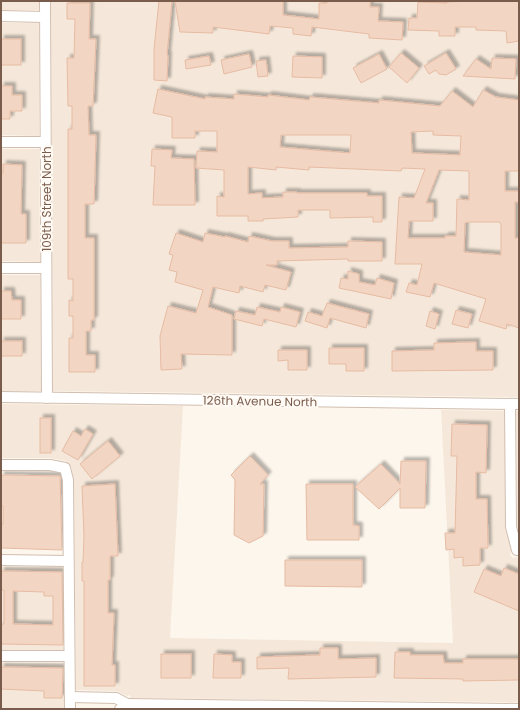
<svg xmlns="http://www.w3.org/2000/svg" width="520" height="710" viewBox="0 0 520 710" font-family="Poppins,sans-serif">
<defs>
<filter id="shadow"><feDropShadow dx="3.5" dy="-3.5" stdDeviation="1" flood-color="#0004"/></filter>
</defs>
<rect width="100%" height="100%" fill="#fdf6ec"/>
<g fill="#f5e8da">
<rect x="1" y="1" width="38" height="9"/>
<polygon points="51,1 519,1 519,397 53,391"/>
<polygon points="1,23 39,23 39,136 1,135"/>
<polygon points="1,149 39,149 40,262 1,261"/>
<polygon points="1,275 40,275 41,391 1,391"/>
<polygon points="1,404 183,406 170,638 453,643 441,410 505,411 505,527 511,550 510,555 513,558 519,557 519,702 143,698 131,698 129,695 127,696 116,691 76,690 74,480 71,466 66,461 50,458 1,458"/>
<polygon points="516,411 519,411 519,534 517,526"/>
<polygon points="1,567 62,567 63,650 1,650"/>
<polygon points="1,663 63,663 65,709 1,709"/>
</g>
<g fill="#f3d5c3" stroke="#e6bba3" fill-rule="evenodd" filter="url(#shadow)">
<polygon points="159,1 172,1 167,55 168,55 167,81 154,80 154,49"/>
<polygon points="175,1 283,1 283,15 319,19 319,3 327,3 327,1 370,1 370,7 379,7 378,21 403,22 402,40 369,38 369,34 312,27 311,36 293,34 293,28 270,26 269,34 213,27 213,33 180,32"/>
<polygon points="475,1 519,1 519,41 507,43 506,31 476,30 476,27 455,27 455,36 439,36 439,31 408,30 409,18 417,18 418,2 447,3 447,2"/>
<polygon points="67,3 90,3 89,39 96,39 93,106 88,106 89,135 96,135 94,204 85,204 85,238 94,238 94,320 91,320 91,331 86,331 86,355 95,355 95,372 69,372 69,338 73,338 73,316 69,316 69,300 73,301 73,279 68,279 68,129 72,129 72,106 68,106 67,58 74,58 75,19 67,19"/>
<rect x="1" y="39" width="20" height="26"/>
<polygon points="401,53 419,68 407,83 389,67"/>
<polygon points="446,53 456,69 446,75 439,74 436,70 429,74 424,66"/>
<polygon points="249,54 252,67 224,74 221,60"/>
<polygon points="379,54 387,69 361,83 353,68"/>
<polygon points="209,56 211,65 186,69 185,60"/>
<polygon points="293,56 322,57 322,78 292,77"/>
<polygon points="492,58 516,59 515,79 463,76 476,59 491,69"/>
<polygon points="266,60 268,76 258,77 256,61"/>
<polygon points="1,86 12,86 12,95 22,95 22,111 10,111 10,119 1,119"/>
<path d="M158 89 205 99V97L234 99V94L268 97V95L309 100 310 97 379 103V100L440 106 452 91 473 107 483 90 496 97 519 100V171H505V191H519V202H515V238H519V328L507 324 506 329 479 321 486 299 434 283 430 297 406 292 409 283 417 285 422 264H395L399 197 414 198 425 169 402 168 401 171 309 167V170L276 167V170L248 167V194L262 193V198L283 197V192H297V193H367V196H382V222H373V217L330 218V210H298V217L263 219V221H248V216H217V196L224 197V170L196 168 197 151 217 152V131H195V138H172V117L153 113ZM433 131V135L461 136 460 155 412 153 411 132ZM281 135H351L350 153 280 147ZM439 170 469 171V200L457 199 456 236H445V238H408L409 221H433V203H426ZM468 222H499L501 224V255L464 252 465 223Z"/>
<polygon points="152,149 172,150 171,158 194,159 195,205 153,205 155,166 151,166"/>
<polygon points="3,164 22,165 21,214 26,214 26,243 1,243 1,173 3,173"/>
<polygon points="176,233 203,242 205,233 225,237 225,236 248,242 249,236 272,241 289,241 289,248 348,247 348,241 382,242 382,261 348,261 348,259 277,261 277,265 266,265 291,272 286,290 265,285 263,292 240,286 239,293 213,287 208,307 232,315 232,355 181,354 182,369 161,370 160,336 168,306 196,313 203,290 175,282 177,272 169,270 173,255 169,254"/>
<polygon points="348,271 359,274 359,282 375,285 377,278 394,283 391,299 339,288 341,278 348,279"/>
<polygon points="1,291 11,291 12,300 21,300 21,319 1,319"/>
<polygon points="327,303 369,314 366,328 330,318 327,328 305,321 308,312 322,316"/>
<polygon points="257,307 280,312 281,307 300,312 296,327 264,319 262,326 234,319 236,311 255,315"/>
<polygon points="456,310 472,314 468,328 452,324"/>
<polygon points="430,311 439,314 435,329 426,326"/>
<rect x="1" y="341" width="21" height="15"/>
<polygon points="476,342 476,351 493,351 493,370 392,371 392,351 434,350 434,343"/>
<polygon points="329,348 364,348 364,371 346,371 346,364 329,364"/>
<polygon points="278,350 307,350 307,370 288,370 288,360 278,361"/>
<rect x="40" y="418" width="11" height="35"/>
<polygon points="452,424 487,425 486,473 476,472 476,499 487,499 488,548 480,548 480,565 463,566 463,557 454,558 454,549 446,550 445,533 455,533 457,456 451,456"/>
<polygon points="85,429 93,434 78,460 62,451 73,431 81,436"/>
<polygon points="108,441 120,456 92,479 80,464"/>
<polygon points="250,456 268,475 260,484 264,484 263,536 249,543 234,535 235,480 231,475"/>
<polygon points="401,461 426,461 425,508 400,508 400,488 379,509 355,487 381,464 400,484"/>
<polygon points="1,475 60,476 62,550 1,548 1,524 3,524 3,506 1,506"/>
<polygon points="115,484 118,556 110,556 110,580 108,580 108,613 114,613 112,665 115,665 115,686 84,686 84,581 82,581 82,562 83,562 84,536 82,486"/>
<polygon points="306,484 353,484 353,525 359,526 359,540 307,540"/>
<polygon points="285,560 362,560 362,587 285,586"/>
<polygon points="504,568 519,574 519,611 474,592 484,569 501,576"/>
<path d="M1 571 62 572 63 645 1 644V624H4V590H1ZM13 591 44 592V596H53V625L13 624Z"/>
<polygon points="320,648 338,648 338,659 376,658 376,677 288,679 289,668 257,669 257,657 320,655"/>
<polygon points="395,652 410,652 410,655 443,655 444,663 463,663 463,659 519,659 519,680 463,681 463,679 394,678"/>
<rect x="161" y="654" width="30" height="24"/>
<polygon points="214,654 232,655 232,662 241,662 241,678 213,678"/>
<polygon points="1,667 63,668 62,698 44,698 44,691 1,689"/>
</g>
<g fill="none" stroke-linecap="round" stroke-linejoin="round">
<defs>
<g id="minor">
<polyline points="45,1 47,398"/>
<polyline points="1,16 45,17"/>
<polyline points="1,142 45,142"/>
<polyline points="1,268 46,268"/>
<polyline points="1,397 519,404"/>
<polyline points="510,404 511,527 517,550 519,550"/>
<polyline points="1,465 50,465 65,468 68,480 70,709"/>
<polyline points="1,560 68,561"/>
<polyline points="1,656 69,656"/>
<polyline points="70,697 116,698 127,704"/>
<polyline points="120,709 127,704 519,709"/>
</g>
</defs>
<use href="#minor" stroke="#d1beb0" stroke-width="12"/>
<use href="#minor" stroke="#fff" stroke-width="10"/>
</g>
<g text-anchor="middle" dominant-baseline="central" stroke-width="4" stroke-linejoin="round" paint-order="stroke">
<g font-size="12" fill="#7a5c4d" stroke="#fffaf3">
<text transform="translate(46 199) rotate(-90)">109th Street North</text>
<text transform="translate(260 401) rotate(1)">126th Avenue North</text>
</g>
</g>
<rect width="520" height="710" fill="none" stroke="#7a5c4d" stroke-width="4"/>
</svg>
